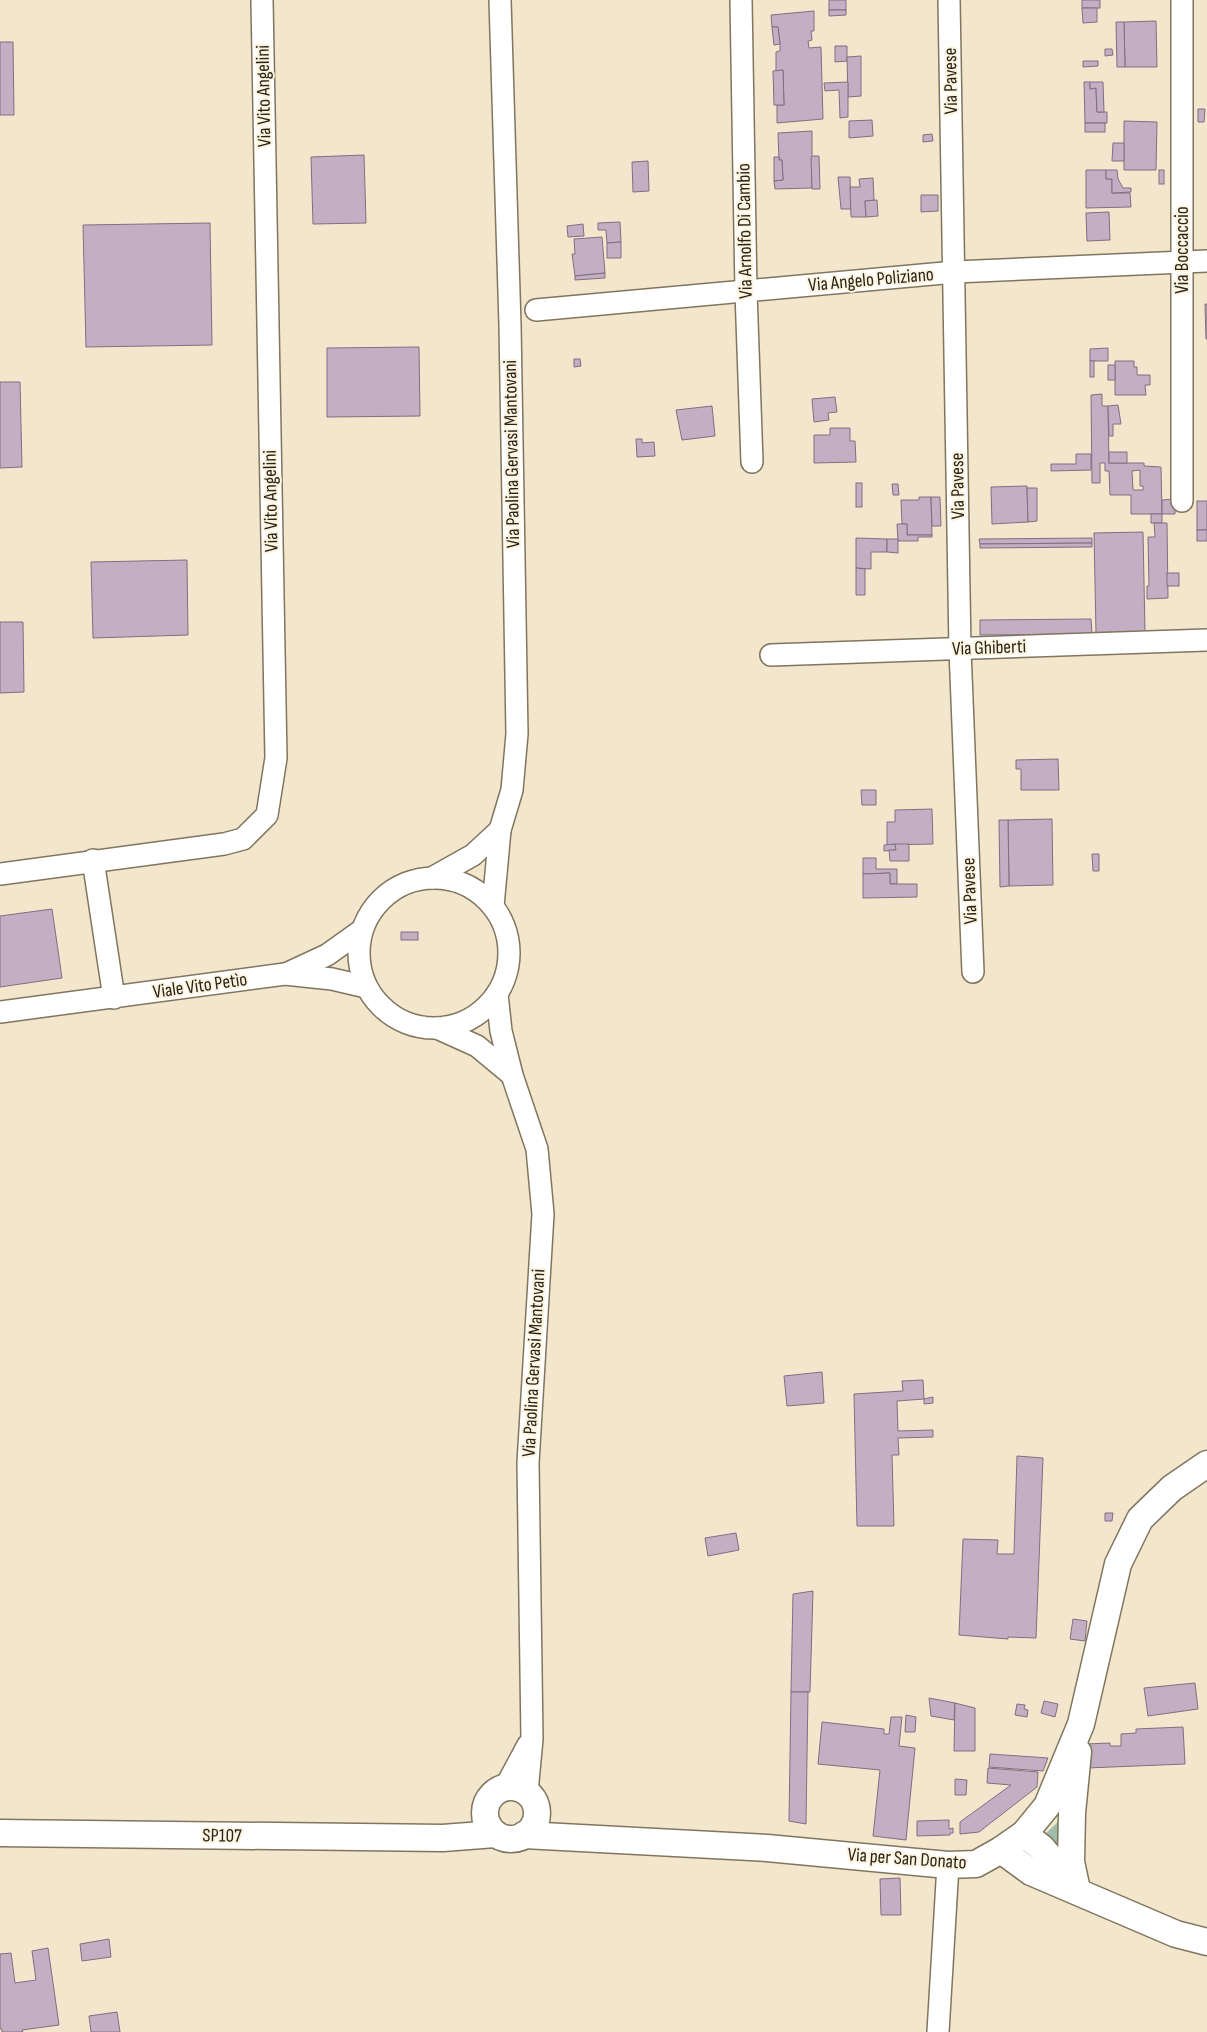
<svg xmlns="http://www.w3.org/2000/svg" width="1207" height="2032" viewBox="0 0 1207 2032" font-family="'Sofia Sans Condensed',sans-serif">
<rect width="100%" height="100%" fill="#f2e6cc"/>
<polygon fill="#a2bcab" points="1061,1819 1063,1860 1041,1838"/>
<g fill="#c3afc3" stroke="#806e81" fill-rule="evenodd">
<rect x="829" y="0" width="17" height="10"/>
<rect x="1082" y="0" width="18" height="8"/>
<polygon points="1082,8 1097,8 1097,22 1083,23"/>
<polygon points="829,10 846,10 846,15 829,16"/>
<polygon points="814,11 814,31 811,31 812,40 808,41 809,48 821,47 823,119 777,123 777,105 784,105 783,70 776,71 776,52 780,51 780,44 778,27 772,27 771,15"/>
<polygon points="1156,21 1157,67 1125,67 1124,22"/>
<polygon points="1116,22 1124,22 1125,67 1117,67"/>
<polygon points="772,27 778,27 780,44 774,45"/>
<polygon points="0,42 13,42 14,115 0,115"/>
<polygon points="835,46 847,46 847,61 835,62"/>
<polygon points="1105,49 1112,49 1113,55 1105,56"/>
<polygon points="861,56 861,96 848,97 847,57"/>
<polygon points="1083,61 1098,61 1098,66 1083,67"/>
<polygon points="783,70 784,105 774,105 773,71"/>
<polygon points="848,82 848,117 840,118 839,90 825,91 824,83"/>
<polygon points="1084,82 1090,82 1090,89 1096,88 1097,112 1107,112 1107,123 1085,123"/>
<polygon points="1090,82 1103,82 1104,112 1097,112 1096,88 1090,89"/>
<polygon points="1198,109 1205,109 1204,122 1198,122"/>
<polygon points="872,120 873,136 849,138 849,121"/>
<polygon points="1124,121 1157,122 1156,170 1124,170"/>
<rect x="1085" y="123" width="20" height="9"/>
<polygon points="812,131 812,188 775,189 774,181 783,180 782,160 779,160 778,133"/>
<polygon points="932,134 933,141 923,142 923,135"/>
<polygon points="1113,143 1124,143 1124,161 1112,161"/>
<polygon points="364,155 366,223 313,224 311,157"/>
<polygon points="813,156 819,156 820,189 812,189 811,158"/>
<polygon points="774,157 779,157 779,160 782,160 783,180 774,181"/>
<polygon points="648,161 649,191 633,192 632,162"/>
<polygon points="1086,170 1106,170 1106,179 1112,179 1112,193 1130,193 1131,207 1086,208"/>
<polygon points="1106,170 1117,170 1118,179 1123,188 1131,188 1131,192 1112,193 1112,179 1106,179"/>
<rect x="1159" y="170" width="5" height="14"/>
<polygon points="838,177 850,177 851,209 841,209"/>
<polygon points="873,178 874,200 865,201 866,217 851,217 850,187 860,187 859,179"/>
<polygon points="921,195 938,195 938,211 921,212"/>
<polygon points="877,200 878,216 866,217 865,201"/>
<polygon points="1109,212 1110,240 1087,241 1086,213"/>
<polygon points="620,222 621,242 607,243 606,230 598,230 598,223"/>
<polygon points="210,223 212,345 86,347 83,225"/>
<polygon points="583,224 584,236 568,237 567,226"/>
<polygon points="602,237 605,273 575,276 572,254 575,254 574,239"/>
<polygon points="621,242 621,258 607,258 607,243"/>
<polygon points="605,273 605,278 575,280 575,276"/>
<polygon points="1205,304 1207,304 1207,339 1206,339"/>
<polygon points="419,347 420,416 327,417 327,348"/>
<polygon points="1108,348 1108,361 1090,361 1090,349"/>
<polygon points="574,359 580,359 581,366 574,367"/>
<rect x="1090" y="361" width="4" height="16"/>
<polygon points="1115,361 1134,361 1134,367 1137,367 1137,375 1150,375 1150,385 1145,385 1146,395 1115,395"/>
<rect x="1108" y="365" width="7" height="15"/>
<polygon points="0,382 20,382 22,467 0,468"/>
<path d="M1102 394V406H1108L1109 463H1144V466L1161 467 1162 514H1131V495H1110L1109 471H1105V463H1100V483H1092L1091 395ZM1140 470V486H1143V490H1133L1132 471Z"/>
<polygon points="835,397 837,412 828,413 829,420 814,422 812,399"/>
<polygon points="1118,405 1121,424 1113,424 1113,436 1109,436 1108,406"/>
<polygon points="712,406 715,436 682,440 676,410"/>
<polygon points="830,428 850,428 850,441 855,441 856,462 814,463 814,435 830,435"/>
<polygon points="636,439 642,439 642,443 654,442 655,456 637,457"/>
<rect x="1109" y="452" width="18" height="11"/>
<polygon points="1076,454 1091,454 1091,470 1051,471 1051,464 1076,464"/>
<rect x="856" y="483" width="6" height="24"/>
<polygon points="892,484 898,484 899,495 893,495"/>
<polygon points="1027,486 1028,522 992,524 991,487"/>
<polygon points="1027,488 1037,488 1037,521 1028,522"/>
<polygon points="919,497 931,497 932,535 907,535 907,524 902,524 901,500 919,500"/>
<polygon points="931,497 940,497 941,526 932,526"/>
<polygon points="1175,499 1175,514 1162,514 1162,500"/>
<rect x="1197" y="501" width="10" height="29"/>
<rect x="1151" y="514" width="11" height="9"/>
<polygon points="1154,523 1167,523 1168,598 1147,599 1147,586 1149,586 1148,537 1155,537"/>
<polygon points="897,524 907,524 907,535 932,535 932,537 918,537 918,541 898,541"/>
<rect x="1197" y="530" width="10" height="11"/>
<polygon points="1143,532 1145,632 1096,633 1094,533"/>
<polygon points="856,538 887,539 887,552 871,552 871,569 856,568"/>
<polygon points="1092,538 1092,543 980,544 979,539"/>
<polygon points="887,539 898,539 898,553 887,552"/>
<polygon points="1092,543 1092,547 980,548 980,544"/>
<polygon points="187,560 188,635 93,638 91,562"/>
<polygon points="856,568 865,569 865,595 856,595"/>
<rect x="1167" y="573" width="12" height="13"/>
<polygon points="1091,619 1092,634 980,635 980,620"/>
<polygon points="0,622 23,622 24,692 0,693"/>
<polygon points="1058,759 1059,790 1021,790 1021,769 1016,769 1016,760"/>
<polygon points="861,790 876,790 876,805 862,805"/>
<polygon points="932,809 933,844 887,845 887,822 895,822 895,810"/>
<polygon points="1052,819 1053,885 1009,886 1008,820"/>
<polygon points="999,820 1008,820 1009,886 1000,887"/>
<polygon points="895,844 896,850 884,851 884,845"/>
<polygon points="895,844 909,844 909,861 890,861 889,850 896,850"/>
<polygon points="1092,854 1099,854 1099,871 1093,871"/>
<polygon points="863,858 876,858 876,869 897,869 897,884 890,884 890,873 863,874"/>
<polygon points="890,873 890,884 917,884 917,897 863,898 863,874"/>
<polygon points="52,909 62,978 0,987 0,916"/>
<rect x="401" y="932" width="17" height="8"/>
<polygon points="822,1372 824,1403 787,1406 784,1376"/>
<polygon points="923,1380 924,1399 897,1401 898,1431 933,1430 933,1437 898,1438 899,1455 892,1455 894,1526 857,1526 854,1394 903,1391 902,1381"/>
<polygon points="933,1397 933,1403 924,1404 924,1399"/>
<polygon points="1017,1456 1043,1458 1036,1638 1008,1637 1008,1639 959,1635 963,1539 998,1540 997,1554 1014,1554"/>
<polygon points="1105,1513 1113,1513 1112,1521 1105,1521"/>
<polygon points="736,1533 739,1550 708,1556 705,1538"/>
<polygon points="813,1591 810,1692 791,1692 793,1594"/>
<polygon points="1073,1619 1087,1621 1085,1641 1070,1639"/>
<polygon points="1195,1683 1198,1709 1148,1716 1144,1688"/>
<polygon points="791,1692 808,1692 806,1824 789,1821"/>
<polygon points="929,1698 955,1703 954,1720 931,1716"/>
<polygon points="1044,1701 1058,1704 1055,1717 1041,1713"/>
<polygon points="955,1703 975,1708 975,1751 954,1751"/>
<polygon points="1017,1704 1025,1705 1024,1709 1028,1710 1027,1717 1015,1715"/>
<polygon points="906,1715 916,1717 915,1732 905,1732"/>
<polygon points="891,1717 902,1717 899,1746 915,1748 906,1840 873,1836 880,1770 818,1764 822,1722 884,1729 884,1734 889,1734"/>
<polygon points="1183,1727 1185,1764 1087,1768 1086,1744 1110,1743 1110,1746 1121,1746 1121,1734 1136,1733 1136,1729"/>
<polygon points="990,1754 1048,1758 1043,1771 989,1767"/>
<polygon points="988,1768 1038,1772 1037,1787 979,1832 960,1834 960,1822 1011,1785 987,1783"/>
<polygon points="955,1779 967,1780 966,1795 955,1795"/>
<polygon points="949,1820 949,1829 953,1828 953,1833 950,1833 950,1835 917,1836 917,1821"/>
<polygon points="900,1878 901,1915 881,1915 880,1879"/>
<polygon points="109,1939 111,1957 82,1961 80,1944"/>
<polygon points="48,1948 59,2025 22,2030 23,2032 2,2032 2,2029 0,2029 0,1954 11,1953 15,1983 36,1980 32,1951"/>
<polygon points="117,2012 120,2032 91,2032 89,2016"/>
</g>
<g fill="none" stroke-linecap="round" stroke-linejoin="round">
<defs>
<g id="minor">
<polyline points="741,0 746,292 752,462"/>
<polyline points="949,0 960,650 973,972"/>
<polyline points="536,310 955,272 1207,261"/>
<polyline points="1182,501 1182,0"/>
<polyline points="771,655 1207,640"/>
<polyline points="93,860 114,998"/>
<polyline points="0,874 224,844 243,839 267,815 276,758 262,0"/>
<polyline points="432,878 473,855 500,830"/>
<circle cx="434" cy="953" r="75"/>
<polyline points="493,906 500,830 512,790 517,734 510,325 500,0"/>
<polyline points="286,974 327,955 362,930"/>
<polyline points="497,994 501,1031 512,1075 537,1149 543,1214 528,1463 532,1739 527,1792"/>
<polyline points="0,1012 285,974 332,979 366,987"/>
<polyline points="437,1028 477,1046 512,1075"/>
<polyline points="506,1786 528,1745"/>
<polyline points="938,2032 948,1865"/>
</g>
<g id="tertiary">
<circle cx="511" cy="1813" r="26"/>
<polyline points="0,1833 443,1838 495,1834"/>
<polyline points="1024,1834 1042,1848 1075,1888"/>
<polyline points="524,1835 767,1848 948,1865 976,1864 1001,1850 1024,1834 1047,1806 1081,1724 1118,1564 1140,1519 1172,1488 1207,1464"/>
<polyline points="1001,1850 1031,1872 1176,1934 1207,1942"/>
<polyline points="1077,1890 1071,1862 1072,1813 1078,1752"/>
</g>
</defs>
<use href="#minor" stroke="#81755e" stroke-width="24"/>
<use href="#tertiary" stroke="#81755e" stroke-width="29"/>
<use href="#minor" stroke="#fff" stroke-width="21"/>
<use href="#tertiary" stroke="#fff" stroke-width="26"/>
</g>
<g text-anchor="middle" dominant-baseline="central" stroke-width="4" stroke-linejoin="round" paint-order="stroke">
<g font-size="19" fill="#272319" stroke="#fef3de">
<text transform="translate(951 81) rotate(-91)">Via Pavese</text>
<text transform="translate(264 96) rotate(-91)">Via Vito Angelini</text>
<text transform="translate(745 231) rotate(-91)">Via Arnolfo Di Cambio</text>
<text transform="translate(1182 250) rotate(-90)">Via Boccaccio</text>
<text transform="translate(871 280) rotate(-5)">Via Angelo Poliziano</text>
<text transform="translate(512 454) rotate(-91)">Via Paolina Gervasi Mantovani</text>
<text transform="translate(958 486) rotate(-91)">Via Pavese</text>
<text transform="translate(271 501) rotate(-91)">Via Vito Angelini</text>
<text transform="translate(989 648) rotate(-2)">Via Ghiberti</text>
<text transform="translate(970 891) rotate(-92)">Via Pavese</text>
<text transform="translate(200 986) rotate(-8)">Viale Vito Petìo</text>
<text transform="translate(534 1363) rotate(-87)">Via Paolina Gervasi Mantovani</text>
<text transform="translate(222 1836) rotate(1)">SP107</text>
<text transform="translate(907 1859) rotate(4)">Via per San Donato</text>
</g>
</g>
</svg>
